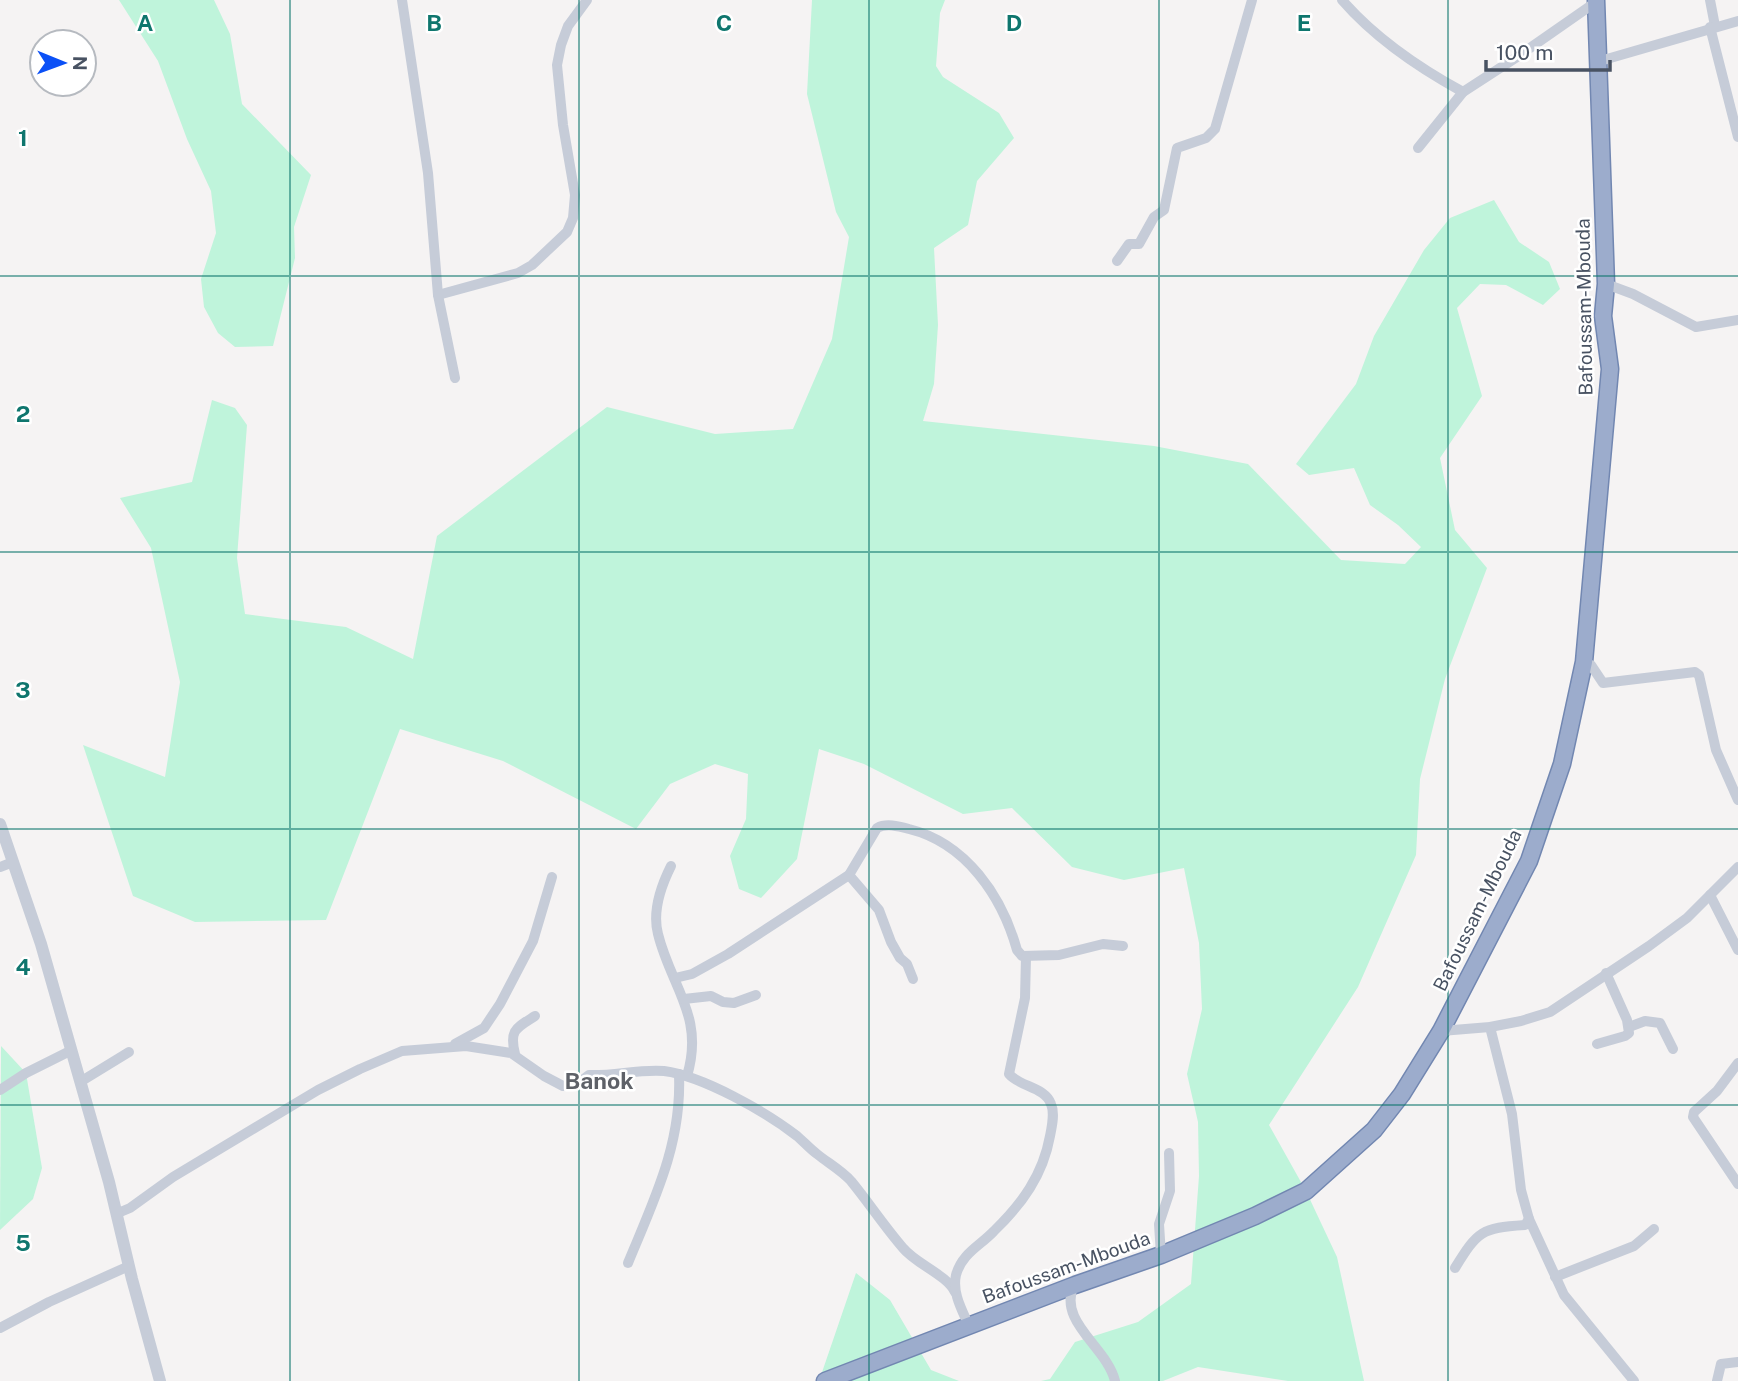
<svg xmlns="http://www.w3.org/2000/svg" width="1738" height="1381" viewBox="0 0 1738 1381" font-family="'Public Sans',sans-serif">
<rect width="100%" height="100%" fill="#f5f3f3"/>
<g fill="#bff4db">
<polygon points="119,0 214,0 230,34 242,104 311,175 294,227 295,258 273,346 235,347 218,333 204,307 201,279 216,233 211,191 187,139 158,61"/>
<polygon points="812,0 945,0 940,13 936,66 943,77 999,113 1014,138 977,181 968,225 934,248 938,325 934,384 923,421 1154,446 1248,464 1341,560 1405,564 1421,547 1398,525 1370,505 1354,468 1309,475 1296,464 1356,384 1374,336 1424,250 1450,218 1494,200 1519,242 1549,262 1560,289 1543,305 1506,285 1480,284 1457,308 1482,396 1440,458 1455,530 1487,568 1445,679 1420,779 1416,855 1358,987 1269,1125 1306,1191 1337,1257 1364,1381 1288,1381 1198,1367 1163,1381 1041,1381 1050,1379 1075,1342 1138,1322 1191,1284 1199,1176 1198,1122 1187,1074 1202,1009 1199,943 1184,868 1124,880 1072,867 1012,808 963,814 864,764 819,749 797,859 761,898 739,889 730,856 746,819 748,774 715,764 670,784 636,829 503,761 400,729 326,920 195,922 133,896 83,745 165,777 180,682 151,548 120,498 192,482 212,400 235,408 247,425 237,558 245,614 346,627 413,659 437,536 607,407 715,434 793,429 832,339 849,237 836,212 807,94"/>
<polygon points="1,1046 26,1073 42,1168 33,1199 0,1230"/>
<polygon points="856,1273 890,1300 931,1370 959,1381 819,1381"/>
</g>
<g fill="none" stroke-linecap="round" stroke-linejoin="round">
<defs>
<polyline id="trunk" points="825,1381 1075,1285 1161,1255 1255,1216 1306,1191 1374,1130 1402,1094 1441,1031 1529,861 1562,764 1584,662 1610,369 1603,316 1606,284 1596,0"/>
</defs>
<use href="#trunk" stroke="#7287b1" stroke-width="19"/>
<g stroke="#c6ccd8" stroke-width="10">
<polyline points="402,0 428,173 438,295 455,378"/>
<path d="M1342 0C1375 38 1419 68 1463 92"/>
<polyline points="1710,0 1715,26"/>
<polyline points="1710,27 1738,137"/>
<polyline points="1600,61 1738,21"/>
<polyline points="1418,148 1463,92 1520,55 1596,2"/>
<polyline points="1117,261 1129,244 1139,244 1154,217 1164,210 1177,148 1206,138 1215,129 1252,0"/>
<polyline points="1606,284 1633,294 1696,327 1738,320"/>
<polyline points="438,295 518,273 532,265 567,232 573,218 575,195 563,125 557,65 561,45 568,26 587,0"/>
<polyline points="1584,662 1591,665 1603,683 1695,672 1699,675 1716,750 1738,800"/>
<path d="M671 866C661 886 652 911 658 934 671 987 705 1016 687 1076"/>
<polyline points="0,867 13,862"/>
<polyline points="849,875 879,910 891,942 900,958 907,964 913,979"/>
<polyline points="1710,895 1738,950"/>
<path d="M675 978 692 974 728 954 849 875 877 828C886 823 898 826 909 829 966 843 1002 896 1017 950L1022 956 1059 955 1103 944 1123 946"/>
<polyline points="684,999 711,996 723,1002 734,1003 756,995"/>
<polyline points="1490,1027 1512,1114 1521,1190 1529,1219 1564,1295 1634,1381"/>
<polyline points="1629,1027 1645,1021 1660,1023 1673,1049"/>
<polyline points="1441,1031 1490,1027 1521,1021 1550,1012 1649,946 1687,918 1738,867"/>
<polyline points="455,1044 484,1028 500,1004 533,941 552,877"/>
<polyline points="1597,1044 1625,1036 1629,1033 1627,1020 1606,973"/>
<path d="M515 1054C509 1030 516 1028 535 1016"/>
<polyline points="1738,1063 1717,1091 1694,1112 1693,1117 1738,1184"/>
<polyline points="80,1082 129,1052"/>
<polyline points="0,1090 26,1073 70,1051"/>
<path d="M118 1213 130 1208 173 1177 318 1090 360 1069 402 1051 466 1046 511 1053 544 1076 563 1086 581 1081 589 1075C614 1076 639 1069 664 1071 703 1076 766 1112 797 1136 804 1142 810 1149 817 1154 828 1163 841 1170 851 1181 869 1203 884 1226 903 1248 916 1264 947 1275 955 1292"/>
<polyline points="1161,1255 1159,1224 1170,1191 1169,1153"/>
<path d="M628 1263C654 1200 682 1144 679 1074"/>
<path d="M1455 1268C1478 1231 1481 1228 1525 1225L1529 1219"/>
<polyline points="1555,1277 1634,1246 1654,1229"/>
<path d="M1074 1285C1057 1322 1107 1347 1115 1381"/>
<path d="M969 1326C962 1310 952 1293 956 1275 962 1253 980 1246 994 1231 1022 1204 1043 1175 1050 1136 1052 1126 1055 1113 1051 1104 1045 1087 1020 1087 1009 1074L1025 998 1026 957"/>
<polyline points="0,1328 49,1302 129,1266"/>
<polyline points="1717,1381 1721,1364 1738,1362"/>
</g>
<polyline stroke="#c6ccd8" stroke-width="12" points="0,824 41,944 109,1182 132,1279 160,1381"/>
<use href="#trunk" stroke="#9caccc" stroke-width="16"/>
</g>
<path fill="none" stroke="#0f766e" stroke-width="2" stroke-opacity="0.55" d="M290 0V1381M579 0V1381M869 0V1381M1159 0V1381M1448 0V1381M0 276H1738M0 552H1738M0 829H1738M0 1105H1738"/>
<g text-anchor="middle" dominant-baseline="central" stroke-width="5" stroke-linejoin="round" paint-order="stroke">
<g font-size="19" fill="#485262" stroke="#fff">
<text transform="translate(1584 307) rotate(-91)">Bafoussam-Mbouda</text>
<text transform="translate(1477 910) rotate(-64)">Bafoussam-Mbouda</text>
<text transform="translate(1066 1267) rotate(-20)">Bafoussam-Mbouda</text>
</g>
<g font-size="23" font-weight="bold" fill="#5e6168" stroke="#fff">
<text x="599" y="1080">Banok</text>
</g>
</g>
<g font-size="23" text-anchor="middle" font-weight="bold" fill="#0f766e" stroke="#fff" stroke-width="5" stroke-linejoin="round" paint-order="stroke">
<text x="145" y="31">A</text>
<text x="434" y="31">B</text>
<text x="724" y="31">C</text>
<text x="1014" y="31">D</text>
<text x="1304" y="31">E</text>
<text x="23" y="146">1</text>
<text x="23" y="422">2</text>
<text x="23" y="698">3</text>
<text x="23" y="975">4</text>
<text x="23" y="1251">5</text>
</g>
<g transform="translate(63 63) rotate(91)"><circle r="33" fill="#ffffff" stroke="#b6bac0" stroke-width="2"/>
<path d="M0-5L12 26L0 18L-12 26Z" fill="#0b50f6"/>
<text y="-10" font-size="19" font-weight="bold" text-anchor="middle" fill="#485262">N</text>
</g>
<path d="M1486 60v10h124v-10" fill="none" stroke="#485262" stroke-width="3.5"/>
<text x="1496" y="60" font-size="21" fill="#485262" stroke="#ffffff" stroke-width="5" paint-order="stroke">100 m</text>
</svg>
